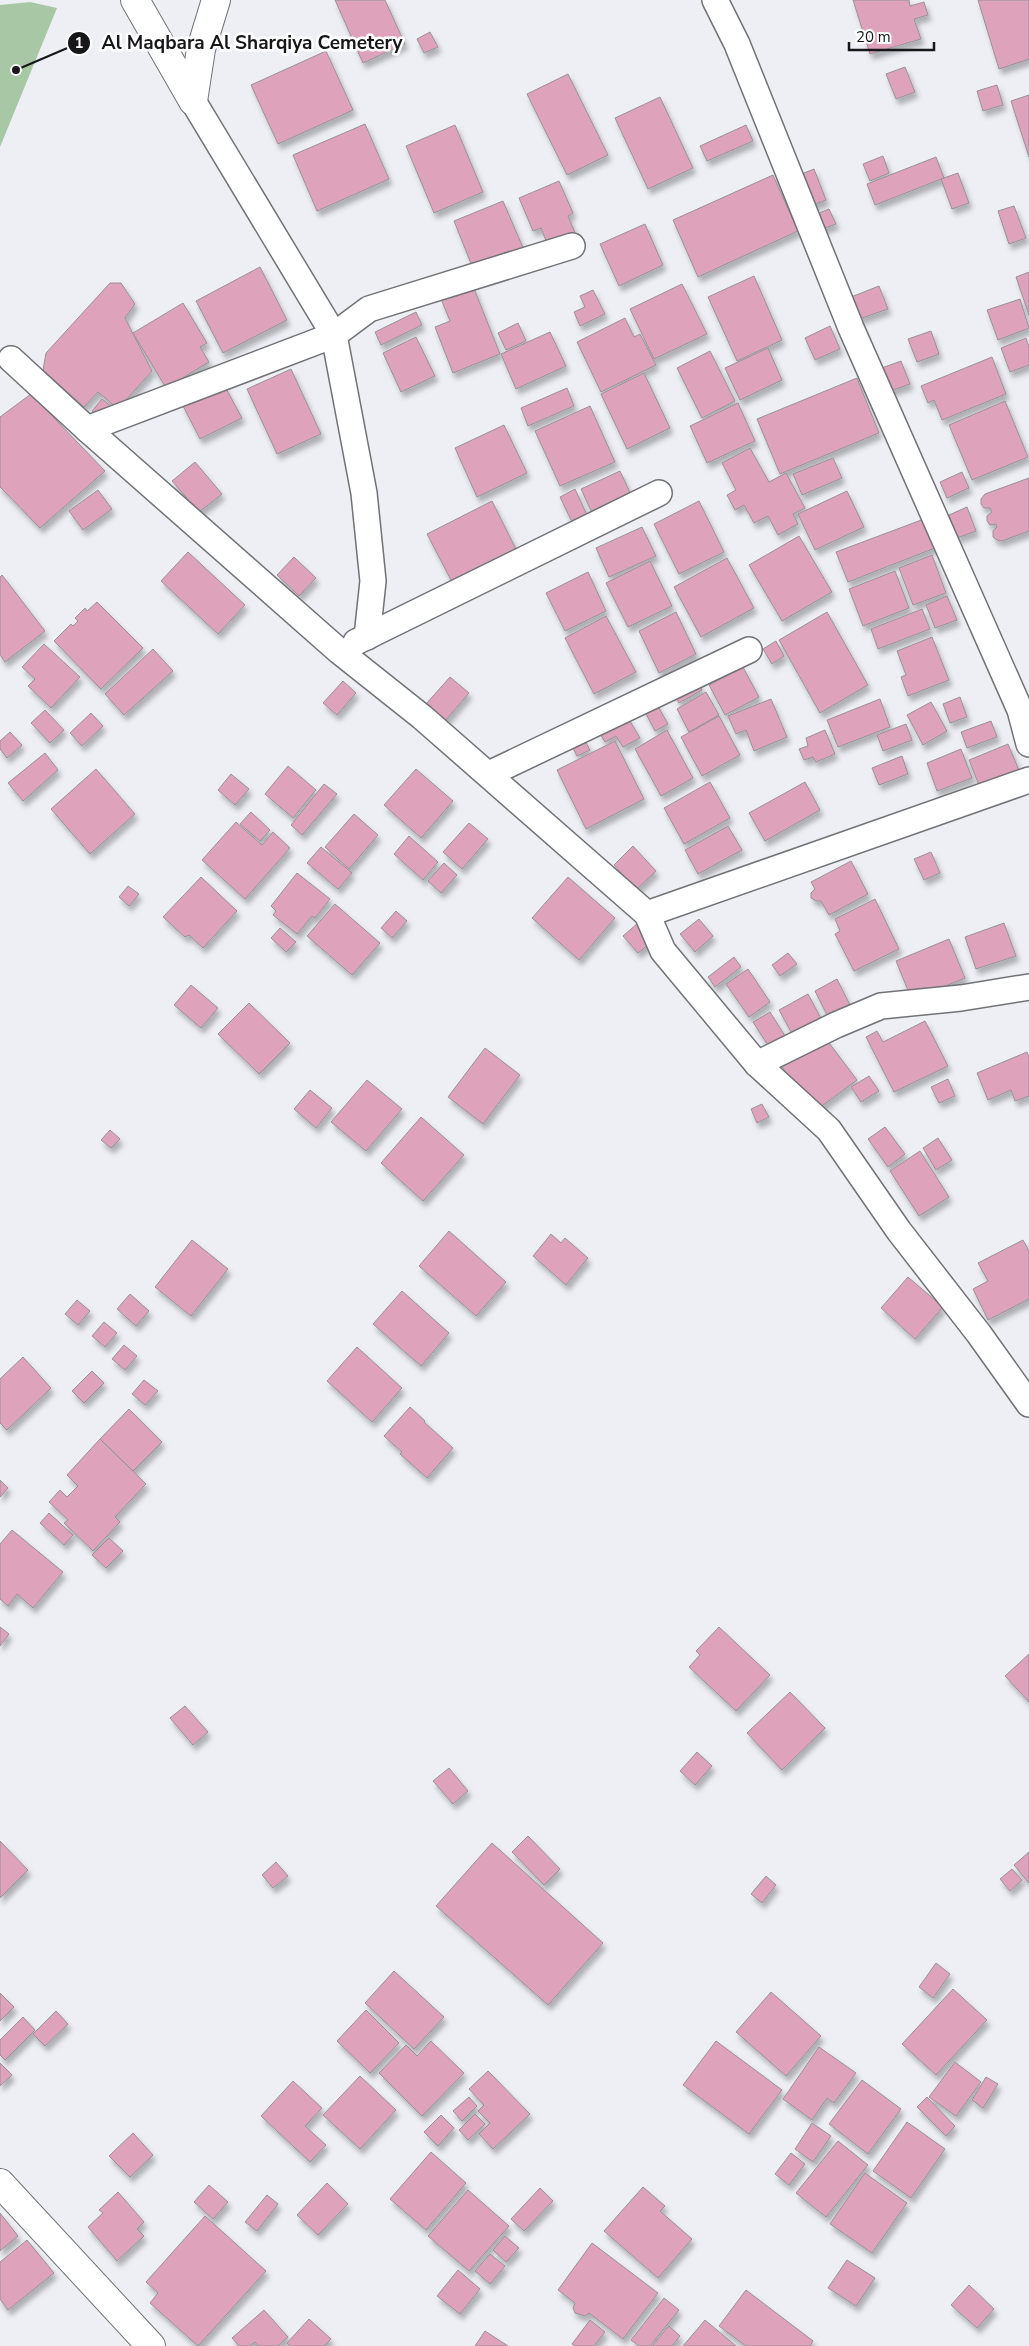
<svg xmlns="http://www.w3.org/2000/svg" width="1029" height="2346" viewBox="0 0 1029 2346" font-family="'Nunito Sans',sans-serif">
<defs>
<filter id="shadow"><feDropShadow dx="3" dy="5.5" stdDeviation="2.5" flood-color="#0004"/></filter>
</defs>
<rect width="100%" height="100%" fill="#eeeff5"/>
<polygon fill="#a8c8a5" points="30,2 57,8 0,147 0,5"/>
<g fill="#dea2ba" stroke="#989294" filter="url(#shadow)">
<polygon points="335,0 385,0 405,44 363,63"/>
<polygon points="853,0 909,0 910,6 924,2 928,15 914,19 921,39 870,54"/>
<polygon points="978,0 1029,0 1029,59 999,69"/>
<polygon points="430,32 438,47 424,53 417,39"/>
<polygon points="326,51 353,110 278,144 251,85"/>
<polygon points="905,67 915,92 896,99 886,74"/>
<polygon points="568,74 608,155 567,175 527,94"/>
<polygon points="997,85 1003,105 983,111 977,91"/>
<polygon points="1029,95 1029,157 1011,101"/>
<polygon points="660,97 693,168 648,189 615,118"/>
<polygon points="365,124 389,179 317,211 293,155"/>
<polygon points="455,125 483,192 434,213 406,146"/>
<polygon points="746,125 753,141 707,161 700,146"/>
<polygon points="883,156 889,173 870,181 863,164"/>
<polygon points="936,157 944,178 875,205 867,184"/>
<polygon points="814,169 826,200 811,206 799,175"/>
<polygon points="958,173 969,203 952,209 941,179"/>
<polygon points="773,175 798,231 698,277 673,220"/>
<polygon points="559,181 573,213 568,216 576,235 548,246 541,228 533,231 519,198"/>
<polygon points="503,201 524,250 474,271 454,221"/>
<polygon points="1014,206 1026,238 1009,244 998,211"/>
<polygon points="829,209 836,224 820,230 814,215"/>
<polygon points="645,224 663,265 619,286 600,244"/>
<polygon points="260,267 287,320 223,353 196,301"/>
<polygon points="1029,272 1029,315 1016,277"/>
<polygon points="754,276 782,340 737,361 708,297"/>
<polygon points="110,283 121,283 135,304 125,318 152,371 118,409 98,392 84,407 43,370 46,353"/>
<polygon points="682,284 707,334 654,359 630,309"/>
<polygon points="473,286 500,354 453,373 435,327 450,321 441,299"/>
<polygon points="879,286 888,309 859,319 851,297"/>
<polygon points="593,290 605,314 580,326 574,312 585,307 580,296"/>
<polygon points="1020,299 1029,328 998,340 987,310"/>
<polygon points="183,303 207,343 200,347 209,362 166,388 133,333"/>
<polygon points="416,312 422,325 381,345 375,332"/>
<polygon points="625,318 634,337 640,334 656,365 601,392 577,342"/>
<polygon points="518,323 526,341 506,350 498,333"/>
<polygon points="830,326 840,349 815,360 805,338"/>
<polygon points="931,331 939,354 917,362 908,339"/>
<polygon points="550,332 566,366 516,389 501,354"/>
<polygon points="416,337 435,376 401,392 383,353"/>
<polygon points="1026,338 1029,347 1029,365 1010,372 1001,348"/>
<polygon points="768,348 782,380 740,400 725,368"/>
<polygon points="710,351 735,401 702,418 677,368"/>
<polygon points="992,357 1006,394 942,420 934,400 928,403 921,386"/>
<polygon points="901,361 910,384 888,392 879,369"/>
<polygon points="291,369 321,434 277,454 247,389"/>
<polygon points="644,373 670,428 627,449 601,394"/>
<polygon points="857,378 879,433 780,474 757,419"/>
<polygon points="223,383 242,418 200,439 182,404"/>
<polygon points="567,388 574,406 528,426 521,408"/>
<polygon points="31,394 105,471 40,528 0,487 0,417"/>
<polygon points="102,399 115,409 105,421 92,411"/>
<polygon points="1005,401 1028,457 972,480 949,425"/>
<polygon points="738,403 755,441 707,463 690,426"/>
<polygon points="590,406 615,462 560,486 535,431"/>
<polygon points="504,425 527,473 477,497 455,448"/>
<polygon points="750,448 769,482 786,473 805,508 793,514 798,524 778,535 768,516 754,523 744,505 735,510 727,495 736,490 722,463"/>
<polygon points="833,458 842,478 802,495 793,474"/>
<polygon points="195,462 222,494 199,512 172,481"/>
<polygon points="620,471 634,501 595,519 581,489"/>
<polygon points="962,472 969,488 947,498 940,482"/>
<polygon points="1029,478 1029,531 1002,541 997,540 993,537 993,531 997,527 996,524 990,525 987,521 987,516 992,512 990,508 984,508 981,504 981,499 985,494"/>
<polygon points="575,489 587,515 572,522 560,497"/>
<polygon points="98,490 112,509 83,530 69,511"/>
<polygon points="847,491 864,527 815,550 798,514"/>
<polygon points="492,501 516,549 452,582 427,534"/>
<polygon points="699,501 724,552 679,574 654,524"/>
<polygon points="967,507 976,531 957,538 949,515"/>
<polygon points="924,519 935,548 848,582 836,552"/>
<polygon points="642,527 656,556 609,577 596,548"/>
<polygon points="799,536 832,592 782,621 749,565"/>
<polygon points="188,552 245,605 218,634 161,581"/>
<polygon points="932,555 946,593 913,605 899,568"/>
<polygon points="294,557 316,578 299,596 277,575"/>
<polygon points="727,558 754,608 701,637 674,587"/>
<polygon points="650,561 672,606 628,627 606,583"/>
<polygon points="895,571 909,608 863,626 849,589"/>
<polygon points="588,572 606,611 565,631 546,593"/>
<polygon points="2,575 45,631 5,662 0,655 0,577"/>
<polygon points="947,596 957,620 935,628 926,605"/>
<polygon points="97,602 143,648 101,689 54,641 71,624 73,626 78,621 75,618 85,608 87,611"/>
<polygon points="922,609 930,629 878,649 871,629"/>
<polygon points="676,612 696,654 659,673 639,631"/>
<polygon points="827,612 868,685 820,713 779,640"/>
<polygon points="606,616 636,672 594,694 565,638"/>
<polygon points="932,637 949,680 908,696 901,677 906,675 897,651"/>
<polygon points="776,641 784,656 772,664 763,649"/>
<polygon points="44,644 80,677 51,708 28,686 35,679 22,667"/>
<polygon points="153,649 173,671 124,715 105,694"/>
<polygon points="743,667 759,697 725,715 709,685"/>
<polygon points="450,677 469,693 445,721 426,704"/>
<polygon points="696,679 702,690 679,703 673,691"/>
<polygon points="343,681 356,693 337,715 323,703"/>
<polygon points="706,692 719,715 689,732 677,709"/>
<polygon points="960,697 967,717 950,723 943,704"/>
<polygon points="771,699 787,737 754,751 746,730 736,734 728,716"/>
<polygon points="880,699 890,727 838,747 827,720"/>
<polygon points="655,701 668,724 655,731 643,708"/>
<polygon points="931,702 947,731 923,745 907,715"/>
<polygon points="45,710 64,730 50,743 31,723"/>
<polygon points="91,713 103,726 82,746 70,733"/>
<polygon points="627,716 640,738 623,747 616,736 605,742 599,732"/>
<polygon points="719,716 740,755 702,776 681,737"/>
<polygon points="991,721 997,737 967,748 961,732"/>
<polygon points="906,724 912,740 883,751 877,735"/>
<polygon points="667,730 693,778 661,796 635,749"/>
<polygon points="825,730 835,754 816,762 813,757 804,760 799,749 808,746 806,738"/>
<polygon points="10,732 22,745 7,758 0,749 0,741"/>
<polygon points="584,739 590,750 577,756 572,746"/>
<polygon points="615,741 644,799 586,829 557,770"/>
<polygon points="1008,744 1021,775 981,790 969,760"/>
<polygon points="961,749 972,778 937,791 927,763"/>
<polygon points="45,753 58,770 23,801 8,783"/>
<polygon points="902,756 908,774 879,785 872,768"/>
<polygon points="288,766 316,790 293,818 265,794"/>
<polygon points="96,769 135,814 90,854 51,809"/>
<polygon points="416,769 453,801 421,838 384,805"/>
<polygon points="231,774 249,789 235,805 218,790"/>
<polygon points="710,782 730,818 684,844 664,808"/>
<polygon points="805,782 820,810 765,841 749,813"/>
<polygon points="324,784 337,794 302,835 291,825"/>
<polygon points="251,812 270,830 260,841 240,824"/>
<polygon points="354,814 378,835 349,869 325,847"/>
<polygon points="236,822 262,845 273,832 290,848 245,899 202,860"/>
<polygon points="469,823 488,839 462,869 443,852"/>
<polygon points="728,826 742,850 698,874 685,850"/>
<polygon points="409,836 438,862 423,880 394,854"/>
<polygon points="633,846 656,871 636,890 614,865"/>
<polygon points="321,847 352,873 338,889 307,863"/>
<polygon points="931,852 940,873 924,880 914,859"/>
<polygon points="851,861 868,894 829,915 821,901 816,901 811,898 811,893 815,889 811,882"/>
<polygon points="444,863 457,875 441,893 428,881"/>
<polygon points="297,873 330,899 315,918 312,916 297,934 273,915 276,911 271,906"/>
<polygon points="201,877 237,911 203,948 189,935 185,937 163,917"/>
<polygon points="568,877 615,918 579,960 532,918"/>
<polygon points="128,886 139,894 129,906 119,897"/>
<polygon points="875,899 899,949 854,971 835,934 840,931 835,919"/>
<polygon points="335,904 380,943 352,975 307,936"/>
<polygon points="396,911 407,921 392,938 381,928"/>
<polygon points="699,919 713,936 695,952 680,934"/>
<polygon points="638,923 653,941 638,953 623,936"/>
<polygon points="1004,923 1016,956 976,969 965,937"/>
<polygon points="280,928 296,942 286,952 271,938"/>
<polygon points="949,939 965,978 912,1000 896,961"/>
<polygon points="788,953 797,964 780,976 772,965"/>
<polygon points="734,957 741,967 715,987 708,977"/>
<polygon points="748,969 770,1002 749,1017 726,984"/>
<polygon points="837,979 852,1009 830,1021 815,991"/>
<polygon points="191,985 218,1008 201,1028 174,1005"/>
<polygon points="808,994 824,1024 795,1039 779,1010"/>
<polygon points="249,1003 290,1043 259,1074 218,1034"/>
<polygon points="770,1012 787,1039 771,1050 753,1022"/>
<polygon points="925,1021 948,1066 894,1092 866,1037 877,1031 883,1042"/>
<polygon points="823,1035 857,1080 815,1111 782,1067"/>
<polygon points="485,1048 520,1075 483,1124 448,1097"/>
<polygon points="1027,1052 1029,1057 1029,1096 1015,1101 1011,1090 988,1100 977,1073"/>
<polygon points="869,1076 879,1091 861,1102 851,1087"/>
<polygon points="948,1079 955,1096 939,1103 931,1087"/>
<polygon points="367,1080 402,1109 366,1151 331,1122"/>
<polygon points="310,1090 332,1108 316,1128 294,1109"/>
<polygon points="762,1104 769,1117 757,1123 751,1109"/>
<polygon points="421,1117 464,1155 423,1201 381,1163"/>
<polygon points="885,1127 905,1154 888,1167 868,1139"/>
<polygon points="110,1130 120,1139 111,1148 101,1140"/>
<polygon points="938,1138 952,1160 936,1170 923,1148"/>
<polygon points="920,1151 949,1197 919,1216 890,1171"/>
<polygon points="449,1231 506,1282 476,1316 419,1266"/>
<polygon points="551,1234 561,1243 565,1238 588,1258 566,1285 533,1256"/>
<polygon points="192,1240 228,1269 191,1316 155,1287"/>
<polygon points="1023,1240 1029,1251 1029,1299 988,1320 973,1289 988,1281 978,1263"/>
<polygon points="908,1277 943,1307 915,1339 881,1308"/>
<polygon points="402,1291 449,1333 421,1366 373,1324"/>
<polygon points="130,1294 149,1311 136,1326 117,1309"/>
<polygon points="77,1300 90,1311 78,1325 65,1314"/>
<polygon points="104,1322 117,1333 105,1347 92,1336"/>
<polygon points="124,1345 137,1356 125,1370 112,1359"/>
<polygon points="357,1347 402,1388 372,1422 327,1381"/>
<polygon points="23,1357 51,1388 7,1430 0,1423 0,1379"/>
<polygon points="92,1371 104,1383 84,1403 72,1391"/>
<polygon points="144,1380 158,1391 145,1405 132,1394"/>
<polygon points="410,1407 425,1421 424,1422 453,1448 427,1478 400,1454 402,1452 384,1436"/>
<polygon points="129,1409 162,1442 133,1471 100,1439"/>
<polygon points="100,1439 146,1484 115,1517 120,1522 93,1551 64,1523 68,1520 49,1502 60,1490 67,1497 78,1486 67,1475"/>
<polygon points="0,1480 8,1488 0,1497"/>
<polygon points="49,1513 73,1535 64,1545 40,1523"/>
<polygon points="12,1530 63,1572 33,1608 17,1594 8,1606 0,1599 0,1544"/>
<polygon points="109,1538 123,1551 106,1568 92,1555"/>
<polygon points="0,1627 9,1634 0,1646"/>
<polygon points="719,1627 770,1675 736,1711 689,1667 700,1655 696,1651"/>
<polygon points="1029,1654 1029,1702 1005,1676"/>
<polygon points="790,1692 825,1728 782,1770 747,1733"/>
<polygon points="185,1706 208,1732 193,1745 170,1718"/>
<polygon points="697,1752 712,1766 695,1785 680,1771"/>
<polygon points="449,1768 468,1791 453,1804 433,1781"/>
<polygon points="528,1836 560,1869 544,1885 512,1852"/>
<polygon points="0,1841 28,1870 0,1898"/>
<polygon points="492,1843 603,1943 548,2005 436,1906"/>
<polygon points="1029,1852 1029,1883 1014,1865"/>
<polygon points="276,1862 288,1876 273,1888 262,1875"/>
<polygon points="1012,1869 1022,1880 1010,1891 1000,1879"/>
<polygon points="766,1876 776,1885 762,1903 751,1894"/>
<polygon points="936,1963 950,1974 933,1998 919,1987"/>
<polygon points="394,1971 444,2017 414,2049 365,2003"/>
<polygon points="953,1989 987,2020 936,2075 902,2044"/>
<polygon points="771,1992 821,2036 786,2076 736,2032"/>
<polygon points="0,1993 14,2007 0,2021"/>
<polygon points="366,2010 399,2043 370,2073 337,2041"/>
<polygon points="56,2011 68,2024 45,2046 33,2034"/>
<polygon points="23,2017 35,2030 5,2060 0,2055 0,2040"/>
<polygon points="431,2041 464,2073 422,2116 379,2073 406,2045 417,2056"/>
<polygon points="716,2041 782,2090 749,2134 683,2085"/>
<polygon points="819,2047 856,2073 834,2103 827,2098 812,2120 783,2099"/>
<polygon points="955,2062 981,2082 956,2116 929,2097"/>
<polygon points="0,2063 12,2075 0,2086"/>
<polygon points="488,2071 530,2114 493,2149 479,2134 490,2123 478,2111 484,2105 469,2089"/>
<polygon points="360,2076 396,2110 360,2149 323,2115"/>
<polygon points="986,2077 998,2084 983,2108 972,2100"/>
<polygon points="862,2080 901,2109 868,2154 829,2124"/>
<polygon points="293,2081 322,2108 305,2126 326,2145 310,2162 261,2116"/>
<polygon points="469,2097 477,2106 462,2121 453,2111"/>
<polygon points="927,2097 955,2126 946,2136 917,2107"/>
<polygon points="475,2114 485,2124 468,2140 459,2130"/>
<polygon points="441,2115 454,2128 438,2146 424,2132"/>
<polygon points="907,2122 945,2149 911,2198 873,2171"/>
<polygon points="812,2123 831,2136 813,2162 795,2149"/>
<polygon points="133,2133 153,2155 130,2177 109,2156"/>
<polygon points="838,2141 868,2165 826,2217 796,2193"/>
<polygon points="431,2152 466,2183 426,2230 390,2199"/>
<polygon points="791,2153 805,2164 789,2185 775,2174"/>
<polygon points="865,2173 907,2203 872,2253 830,2224"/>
<polygon points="327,2183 348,2204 318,2235 297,2215"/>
<polygon points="209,2185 228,2202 213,2219 194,2202"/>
<polygon points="643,2187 665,2206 660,2211 692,2239 658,2278 604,2231"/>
<polygon points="540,2188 553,2201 524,2231 511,2219"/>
<polygon points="468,2190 509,2226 469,2271 428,2236"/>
<polygon points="118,2192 144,2222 137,2229 144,2236 117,2261 88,2227 103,2213 99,2210"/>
<polygon points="267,2195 278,2204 257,2231 245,2222"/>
<polygon points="0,2213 18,2236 0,2251"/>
<polygon points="205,2216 266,2271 198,2346 150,2303 158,2293 146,2282"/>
<polygon points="505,2236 519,2248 506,2262 493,2250"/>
<polygon points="27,2240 54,2273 8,2310 0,2299 0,2262"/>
<polygon points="592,2243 658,2293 623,2339 589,2313 585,2316 575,2313 573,2308 575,2303 558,2290"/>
<polygon points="490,2254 505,2266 490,2284 475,2271"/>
<polygon points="847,2260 875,2278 856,2306 828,2288"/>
<polygon points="458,2270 480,2289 460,2314 437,2296"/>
<polygon points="969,2285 994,2309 977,2328 951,2305"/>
<polygon points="746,2290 813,2341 810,2346 746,2346 719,2326"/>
<polygon points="664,2298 679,2310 650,2346 639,2346 631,2340"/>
<polygon points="264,2310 288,2337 278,2346 258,2346 255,2342 250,2346 239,2346 232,2338"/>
<polygon points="309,2319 331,2339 324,2346 290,2346 287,2343"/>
<polygon points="590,2320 605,2332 594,2346 575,2346 572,2344"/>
<polygon points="705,2320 736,2346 683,2346"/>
<polygon points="669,2326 680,2336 672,2346 652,2346"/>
<polygon points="485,2331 508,2346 475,2346"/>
</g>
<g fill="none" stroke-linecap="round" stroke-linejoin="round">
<defs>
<g id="minor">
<polyline points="715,0 737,44 851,328 1020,710 1029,744"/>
<polyline points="193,101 334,335 364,493 373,581 367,637"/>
<polyline points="11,359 87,429 339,651 422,717 647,914 663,951 757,1064 829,1130 899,1231 979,1334 1029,1404"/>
<polyline points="87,429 334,335 369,309 572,246"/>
<polyline points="356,642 659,493"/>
<polyline points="489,774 749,650"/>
<polyline points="647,914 1029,780"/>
<polyline points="757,1064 836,1025 881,1006 961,998 1029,987"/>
</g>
<polyline id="tertiary" points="0,2183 151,2346"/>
<g id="trunk">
<polyline points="135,0 193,101"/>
<polyline points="193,101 201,49 216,0"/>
</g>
</defs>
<use href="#minor" stroke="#717276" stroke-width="28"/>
<use href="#tertiary" stroke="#717276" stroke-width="30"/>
<use href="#trunk" stroke="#717276" stroke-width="30"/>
<use href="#minor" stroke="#fff" stroke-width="25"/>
<use href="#tertiary" stroke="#fff" stroke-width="28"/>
<use href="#trunk" stroke="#fff" stroke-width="28"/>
</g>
<path fill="none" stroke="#171719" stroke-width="2" d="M16 70L79 43"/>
<g fill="#171719" stroke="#fff" stroke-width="2">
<circle cx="16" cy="70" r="5"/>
<circle cx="79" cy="43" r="12"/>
</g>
<g font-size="15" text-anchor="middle" font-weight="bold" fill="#fff">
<text x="79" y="48">1</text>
</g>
<g font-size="19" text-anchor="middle" font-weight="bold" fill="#171719" stroke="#fff" stroke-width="5" stroke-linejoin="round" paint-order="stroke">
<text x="252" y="49">Al Maqbara Al Sharqiya Cemetery</text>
</g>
<path d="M849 42v8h85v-8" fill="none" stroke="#171719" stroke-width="2.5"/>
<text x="856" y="42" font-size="15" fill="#171719" stroke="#ffffff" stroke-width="4" paint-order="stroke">20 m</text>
</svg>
